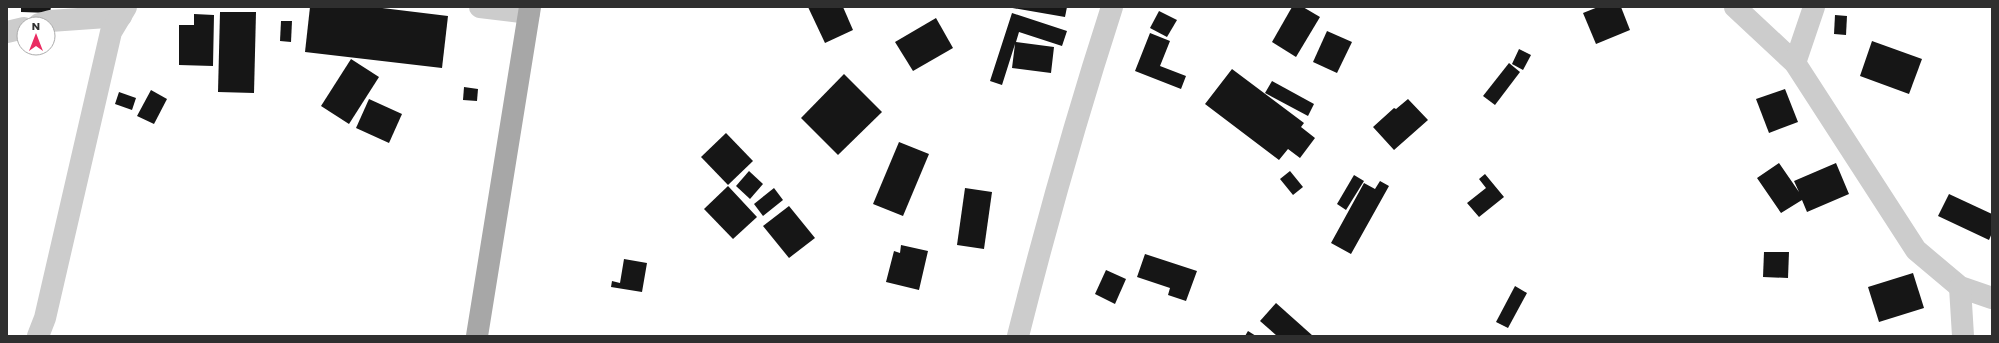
<svg xmlns="http://www.w3.org/2000/svg" width="1999" height="343" viewBox="0 0 1999 343" font-family="Poppins,sans-serif">
<rect width="100%" height="100%" fill="#fff"/>
<g fill="#161616">
<polygon points="21,7 51,7 50,13 21,12"/>
<polygon points="310,7 374,7 448,16 442,68 305,52"/>
<polygon points="808,7 843,7 853,30 825,43"/>
<polygon points="1007,7 1067,7 1065,17"/>
<polygon points="1292,7 1303,7 1320,17 1296,57 1272,42"/>
<polygon points="1598,7 1621,7 1630,30 1596,44 1583,13"/>
<polygon points="1159,11 1177,20 1167,37 1150,28"/>
<polygon points="220,12 256,12 254,93 218,92"/>
<polygon points="1012,13 1067,31 1062,46 1019,32 1016,42 1054,47 1051,73 1012,68 1015,44 1002,85 990,81"/>
<polygon points="194,14 214,15 213,66 179,65 179,25 194,25"/>
<polygon points="1835,15 1847,16 1846,35 1834,34"/>
<polygon points="936,18 953,48 913,71 895,42"/>
<polygon points="281,21 292,21 291,42 280,41"/>
<polygon points="1327,31 1352,42 1337,73 1313,62"/>
<polygon points="1150,33 1170,41 1160,66 1186,76 1181,89 1135,71"/>
<polygon points="1872,41 1922,59 1909,94 1860,76"/>
<polygon points="1519,49 1531,55 1523,70 1512,64"/>
<polygon points="351,59 379,77 349,124 321,106"/>
<polygon points="1509,63 1520,72 1495,105 1483,96"/>
<polygon points="1232,69 1304,123 1301,127 1315,138 1300,158 1288,149 1279,160 1205,104"/>
<polygon points="844,74 882,112 838,155 801,118"/>
<polygon points="1272,81 1314,104 1308,116 1265,93"/>
<polygon points="464,87 478,89 477,101 463,100"/>
<polygon points="1785,89 1798,122 1769,133 1756,99"/>
<polygon points="151,90 167,99 154,124 137,116"/>
<polygon points="119,92 136,98 132,110 115,104"/>
<polygon points="369,99 402,114 389,143 356,128"/>
<polygon points="1408,99 1428,120 1394,150 1373,127 1394,108 1396,109"/>
<polygon points="726,133 753,161 728,185 701,157"/>
<polygon points="899,142 929,154 903,216 873,204"/>
<polygon points="1779,163 1799,192 1794,181 1836,163 1849,194 1807,212 1802,200 1781,213 1757,178"/>
<polygon points="749,171 763,184 750,199 736,186"/>
<polygon points="1290,171 1303,187 1293,195 1280,179"/>
<polygon points="1485,174 1504,197 1479,217 1467,203 1486,188 1479,179"/>
<polygon points="1354,175 1364,181 1346,210 1337,204"/>
<polygon points="1380,181 1389,186 1351,254 1331,243 1364,183 1375,189"/>
<polygon points="728,186 757,217 733,239 704,209"/>
<polygon points="774,188 783,200 763,216 754,204"/>
<polygon points="965,188 992,192 984,249 957,245"/>
<polygon points="1949,194 1992,214 1992,233 1989,240 1938,216"/>
<polygon points="789,206 815,238 789,258 763,226"/>
<polygon points="901,245 928,251 919,290 886,282 894,251 900,253"/>
<polygon points="1764,252 1789,252 1788,278 1763,277"/>
<polygon points="1145,254 1197,271 1186,301 1168,295 1170,288 1137,277"/>
<polygon points="624,259 647,263 642,292 611,287 612,281 620,283"/>
<polygon points="1106,270 1126,279 1115,304 1095,294"/>
<polygon points="1913,273 1924,308 1879,322 1868,287"/>
<polygon points="1515,286 1527,293 1508,328 1496,322"/>
<polygon points="1276,303 1313,336 1277,336 1260,321"/>
<polygon points="1248,331 1256,336 1245,336"/>
</g>
<g fill="none" stroke-linecap="round" stroke-linejoin="round">
<g stroke="#ccc" stroke-width="22">
<polyline points="480,7 529,13"/>
<polyline points="1735,7 1795,63 1916,250 1960,287 1992,298"/>
<polyline points="39,24 50,21 121,16"/>
<polyline points="7,32 24,28"/>
<polyline points="1795,63 1814,7"/>
<polyline points="1960,287 1963,336"/>
<polyline points="38,336 45,318 111,32 126,7"/>
<path d="M1018 336C1046 225 1077 115 1112 7"/>
</g>
<polyline stroke="#a7a7a7" stroke-width="22" points="477,336 530,7"/>
</g>
<rect width="1999" height="343" fill="none" stroke="#2f2f2f" stroke-width="16"/>
<g transform="translate(36 36)"><circle r="19" fill="#ffffff" stroke="#acacac"/>
<path d="M0-3L7 15L0 10L-7 15Z" fill="#ea2c62"/>
<text y="-6" font-size="11" font-weight="bold" text-anchor="middle" fill="#2f2f2f">N</text>
</g>
</svg>
